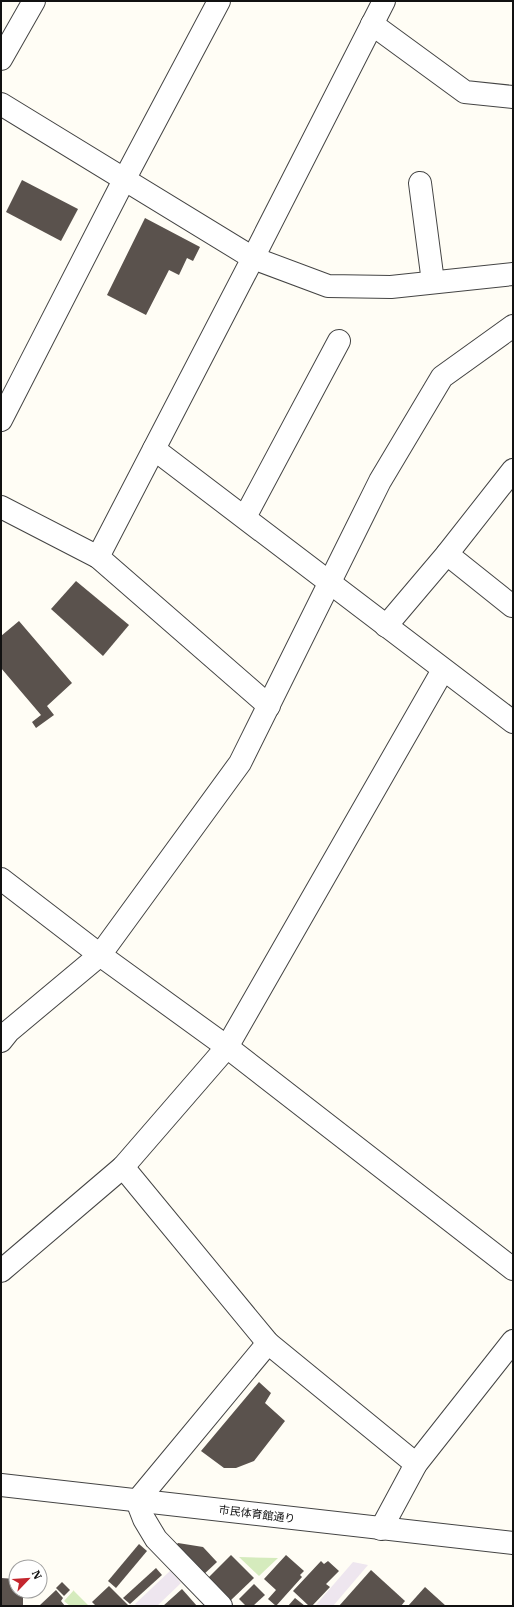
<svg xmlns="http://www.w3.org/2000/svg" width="514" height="1607" viewBox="0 0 514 1607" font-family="'IBM Plex Serif','Noto Sans JP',serif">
<rect width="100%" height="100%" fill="#fffdf5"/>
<g fill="#eee6ef">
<polygon points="353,1562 368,1565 333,1606 315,1606"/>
<polygon points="170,1571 181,1583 157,1606 137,1606 135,1604"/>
</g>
<g fill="#d5ebbd">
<polygon points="239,1557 278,1558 259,1576"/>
<polygon points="74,1590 74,1591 89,1606 70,1606 64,1601"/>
</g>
<g fill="#5a524d">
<polygon points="22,180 78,209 61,241 6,212"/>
<polygon points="145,218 200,247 193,261 187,258 179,275 169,270 146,315 107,295"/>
<polygon points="76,581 129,625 103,656 51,609"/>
<polygon points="19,621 72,683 47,706 54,715 36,728 32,722 41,715 1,668 1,636"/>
<polygon points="259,1382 271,1393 265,1403 285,1421 254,1461 236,1468 224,1468 201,1451"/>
<polygon points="178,1543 203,1547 217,1562 201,1577 173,1548"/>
<polygon points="139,1544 147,1551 116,1588 108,1581"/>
<polygon points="231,1555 254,1578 230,1601 208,1578"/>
<polygon points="286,1555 304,1571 300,1575 302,1577 276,1606 268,1599 276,1590 264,1579"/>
<polygon points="321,1561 324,1564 328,1561 339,1571 326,1584 330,1587 312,1606 309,1606 293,1591"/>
<polygon points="156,1568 162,1575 130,1604 123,1598"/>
<polygon points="371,1570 405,1601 401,1606 339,1606"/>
<polygon points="1,1578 16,1579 16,1591 23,1591 23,1606 1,1606"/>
<polygon points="62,1582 70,1590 64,1596 56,1588"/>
<polygon points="254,1584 265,1595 253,1606 246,1606 239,1599"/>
<polygon points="109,1586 129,1606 96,1606 92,1602"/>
<polygon points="425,1587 446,1606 408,1606"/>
<polygon points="182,1589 197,1606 163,1606"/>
<polygon points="56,1590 63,1598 61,1601 65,1606 39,1606"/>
<polygon points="295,1598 305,1606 288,1606"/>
</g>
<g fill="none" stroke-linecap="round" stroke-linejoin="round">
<defs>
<g id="minor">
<polyline points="372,24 465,92 513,97"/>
<polyline points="1,59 34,1"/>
<polyline points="1,104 253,258 328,286 391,287 513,274"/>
<polyline points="420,183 433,282"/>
<polyline points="154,449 513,722"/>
<polyline points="1,507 98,557 269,706"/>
<polyline points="245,517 339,341"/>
<polyline points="447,554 512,606"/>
<polyline points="98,557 253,258 384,1"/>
<polyline points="386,626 447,554 513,470"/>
<polyline points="1,1041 9,1031 100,955 240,763 380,481 442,377 513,326"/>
<polyline points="123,1167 268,1343 416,1464"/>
<polyline points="1,1271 123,1167 227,1047 443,670"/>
<polyline points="381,1529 416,1464 513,1341"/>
<polyline points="221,1606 156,1539 144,1519 137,1501 268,1343"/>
</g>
<g id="tertiary">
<polyline points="1,420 124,180 219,1"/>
<polyline points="1,879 100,955 227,1047 513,1269"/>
<polyline points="1,1485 513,1543"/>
</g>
</defs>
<use href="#minor" stroke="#444" stroke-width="24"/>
<use href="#tertiary" stroke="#444" stroke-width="24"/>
<use href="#minor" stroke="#fff" stroke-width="22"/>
<use href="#tertiary" stroke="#fff" stroke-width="22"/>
</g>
<g text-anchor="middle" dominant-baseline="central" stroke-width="4" stroke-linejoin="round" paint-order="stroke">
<g font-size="11" fill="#111" stroke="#fff">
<text transform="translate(257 1514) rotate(7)">市民体育館通り</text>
</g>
</g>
<rect width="514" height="1607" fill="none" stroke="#111111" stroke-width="4"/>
<g transform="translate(28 1579) rotate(65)"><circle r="19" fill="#ffffff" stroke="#a0a0a0"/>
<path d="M0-3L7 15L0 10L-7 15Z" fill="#c4262e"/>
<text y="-6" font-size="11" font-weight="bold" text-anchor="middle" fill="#111111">N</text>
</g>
</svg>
